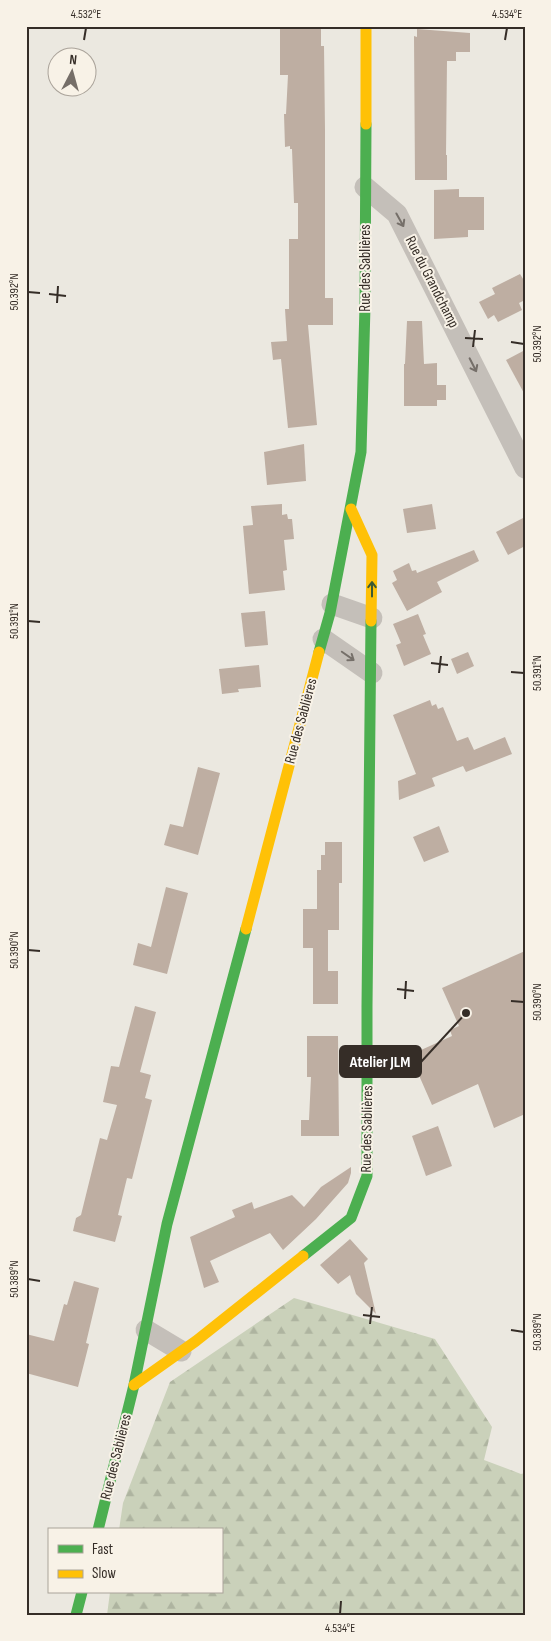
<svg xmlns="http://www.w3.org/2000/svg" width="551" height="1641" viewBox="0 0 551 1641" font-family="'Sofia Sans Condensed',sans-serif">
<defs>
<pattern id="forest-firs" width="22" height="20" patternUnits="userSpaceOnUse" patternTransform="scale(1.25)"><rect width="22" height="20" fill="#cad1ba"/><path d="M5 1l3.5 6h-7zM16 11l3.5 6h-7z" fill="#aeb4a0"/></pattern>
</defs>
<rect width="100%" height="100%" fill="#ebe8e0"/>
<polygon fill="url(#forest-firs)" points="294,1298 435,1339 492,1427 484,1460 521,1474 525,1473 525,1615 107,1615 110,1592 221,1592 221,1530 119,1530 123,1503 170,1382"/>
<g fill="#beaea2">
<polygon points="280,26 321,26 321,46 324,46 325,130 325,298 333,298 333,325 308,325 317,425 288,428 281,359 273,360 271,342 287,341 285,309 289,309 289,239 298,239 298,203 294,203 292,149 290,149 290,146 285,147 284,114 286,114 288,75 280,75"/>
<polygon points="417,29 470,33 470,52 456,52 456,61 447,61 446,155 447,155 447,180 415,180 414,36 417,37"/>
<polygon points="459,189 459,197 484,197 484,230 468,230 468,237 434,239 434,190"/>
<polygon points="520,274 525,282 525,300 519,303 522,310 498,322 494,315 488,319 479,302 495,294 492,288"/>
<polygon points="407,321 422,321 424,364 437,363 437,385 446,385 446,400 437,400 437,406 404,406 404,364 405,364"/>
<polygon points="525,350 525,395 506,360"/>
<polygon points="304,444 306,481 267,485 264,452"/>
<polygon points="282,504 282,515 287,514 288,519 292,519 294,539 284,540 287,570 283,571 285,590 249,594 243,526 253,525 251,506"/>
<polygon points="432,504 436,529 407,533 403,509"/>
<polygon points="525,517 525,546 508,555 496,532"/>
<polygon points="474,550 479,561 437,582 442,592 407,611 392,583 397,580 393,571 409,563 412,571 416,570 417,573"/>
<polygon points="265,611 268,645 245,647 241,613"/>
<polygon points="418,614 426,634 423,635 431,654 404,666 396,645 401,643 393,624"/>
<polygon points="468,652 474,666 457,674 451,659"/>
<polygon points="259,665 261,687 238,689 239,692 222,694 219,669"/>
<polygon points="430,700 432,706 436,704 438,709 443,707 457,741 468,737 474,750 505,737 512,754 466,772 463,766 432,778 435,786 399,800 398,781 416,774 393,715"/>
<polygon points="198,767 220,773 198,855 164,845 170,824 183,827"/>
<polygon points="439,826 449,852 424,862 413,837"/>
<polygon points="325,842 342,842 342,883 339,883 339,930 328,930 328,971 338,971 338,1004 313,1004 313,948 303,948 303,909 317,909 317,870 321,870 321,855 325,855"/>
<polygon points="166,887 188,893 167,974 133,965 138,943 151,947"/>
<polygon points="525,951 525,1114 494,1128 478,1084 432,1105 410,1055 452,1036 450,1030 459,1026 442,988"/>
<polygon points="135,1006 156,1012 140,1072 151,1075 145,1098 152,1100 132,1179 127,1178 118,1215 122,1216 115,1242 73,1231 76,1218 81,1215 100,1138 107,1140 117,1105 103,1102 111,1066 119,1067"/>
<polygon points="307,1036 338,1036 339,1136 301,1136 301,1120 309,1120 311,1077 307,1077"/>
<polygon points="438,1126 452,1166 426,1176 412,1136"/>
<polygon points="351,1167 351,1173 348,1183 316,1219 283,1250 270,1233 210,1261 219,1282 204,1288 190,1237 235,1217 232,1210 252,1202 254,1209 292,1195 304,1207 321,1187"/>
<polygon points="350,1239 368,1259 364,1263 376,1314 356,1294 350,1275 338,1284 320,1265"/>
<polygon points="74,1281 99,1288 86,1343 89,1344 78,1387 26,1373 26,1334 54,1341 64,1304 67,1305"/>
</g>
<g fill="none" stroke-linecap="round" stroke-linejoin="round">
<g stroke="#c4bfb9" stroke-width="21">
<polyline points="365,187 397,214 525,468"/>
<polyline points="332,604 372,618"/>
<polyline points="323,639 372,673"/>
<polyline points="146,1330 181,1351"/>
</g>
<g stroke="#4caf50" stroke-width="11">
<polyline points="319,652 330,613 361,452 365,306 366,124"/>
<polyline points="303,1256 351,1218 367,1176 367,1007 371,621"/>
<polyline points="98,1530 134,1385 167,1224 246,929"/>
<polyline points="76,1615 82,1592"/>
</g>
<g stroke="#ffc107" stroke-width="11">
<polyline points="366,124 366,26"/>
<polyline points="351,509 372,555 371,621"/>
<polyline points="246,929 319,652"/>
<polyline points="134,1385 196,1341 303,1256"/>
</g>
</g>
<defs><path id="oneway-shaft" d="M-6 0H5M1.5-3L5.5 0L1.5 3" fill="none" stroke-width="1.6" stroke-linecap="round" stroke-linejoin="round" transform="scale(1.25)"/></defs>
<g stroke="#756f69">
<use href="#oneway-shaft" transform="translate(400 220) rotate(61)"/>
<use href="#oneway-shaft" transform="translate(473 365) rotate(63)"/>
<use href="#oneway-shaft" transform="translate(348 656) rotate(35)"/>
</g>
<use stroke="#3d5a35" href="#oneway-shaft" transform="translate(372 589) rotate(-90)"/>
<path fill="none" stroke="#352d27" stroke-width="2" d="M84 40 86 28M505 40 507 28M28 292 40 293M49 294 66 296M57 303 58 286M465 338 483 339M511 342 524 344M473 347 475 330M28 621 40 622M431 663 448 665M511 672 524 673M439 673 441 656M28 950 40 951M397 989 414 991M405 999 406 981M511 1001 524 1002M28 1279 40 1281M363 1315 380 1317M370 1324 372 1307M511 1330 524 1332M340 1614 341 1601"/>
<g text-anchor="middle" dominant-baseline="central" stroke-width="4" stroke-linejoin="round" paint-order="stroke">
<g font-size="15" fill="#352d27" stroke="#f8f2e7">
<text transform="translate(365 268) rotate(-90)">Rue des Sablières</text>
<text transform="translate(432 282) rotate(63)">Rue du Grandchamp</text>
<text transform="translate(301 721) rotate(-75)">Rue des Sablières</text>
<text transform="translate(367 1129) rotate(-89)">Rue des Sablières</text>
<text transform="translate(116 1457) rotate(-76)">Rue des Sablières</text>
</g>
</g>
<path fill="none" stroke="#352d27" stroke-width="2" d="M466 1013L421 1062"/>
<circle fill="#352d27" stroke="#f8f2e7" stroke-width="2" cx="466" cy="1013" r="5"/>
<rect fill="#352d27" stroke="#352d27" stroke-width="2" x="340" y="1046" width="81" height="31" rx="5"/>
<g font-size="16" text-anchor="middle" font-weight="bold" fill="#fff">
<text x="380" y="1067">Atelier JLM</text>
</g>
<rect width="551" height="1641" fill="none" stroke="#f8f2e7" stroke-width="55"/>
<rect x="48" y="1528" width="175" height="65" fill="#f8f2e7" stroke="#aaa39a"/>
<rect x="58" y="1545" width="25" height="8" fill="#4caf50" stroke="#aaa39a"/>
<text x="92" y="1554" font-size="15" fill="#352d27">Fast</text>
<rect x="58" y="1570" width="25" height="8" fill="#ffc107" stroke="#aaa39a"/>
<text x="92" y="1578" font-size="15" fill="#352d27">Slow</text>
<g transform="translate(72 72) rotate(6)"><circle r="24" fill="#f8f2e7" stroke="#aaa39a"/>
<path d="M0-4L9 19L0 12L-9 19Z" fill="#756e68"/>
<text y="-8" font-size="14" font-weight="bold" text-anchor="middle" fill="#352d27">N</text>
</g>
<rect x="28" y="28" width="496" height="1586" fill="none" stroke="#352d27" stroke-width="2"/>
<g font-size="12" text-anchor="middle" fill="#352d27">
<text x="86" y="18">4.532°E</text>
<text x="507" y="18">4.534°E</text>
<text transform="translate(14 292) rotate(-90)" y="4">50.392°N</text>
<text transform="translate(537 344) rotate(-90)" y="4">50.392°N</text>
<text transform="translate(14 621) rotate(-90)" y="4">50.391°N</text>
<text transform="translate(537 673) rotate(-90)" y="4">50.391°N</text>
<text transform="translate(14 950) rotate(-90)" y="4">50.390°N</text>
<text transform="translate(537 1002) rotate(-90)" y="4">50.390°N</text>
<text transform="translate(14 1279) rotate(-90)" y="4">50.389°N</text>
<text transform="translate(537 1332) rotate(-90)" y="4">50.389°N</text>
<text x="340" y="1632">4.534°E</text>
</g>
</svg>
